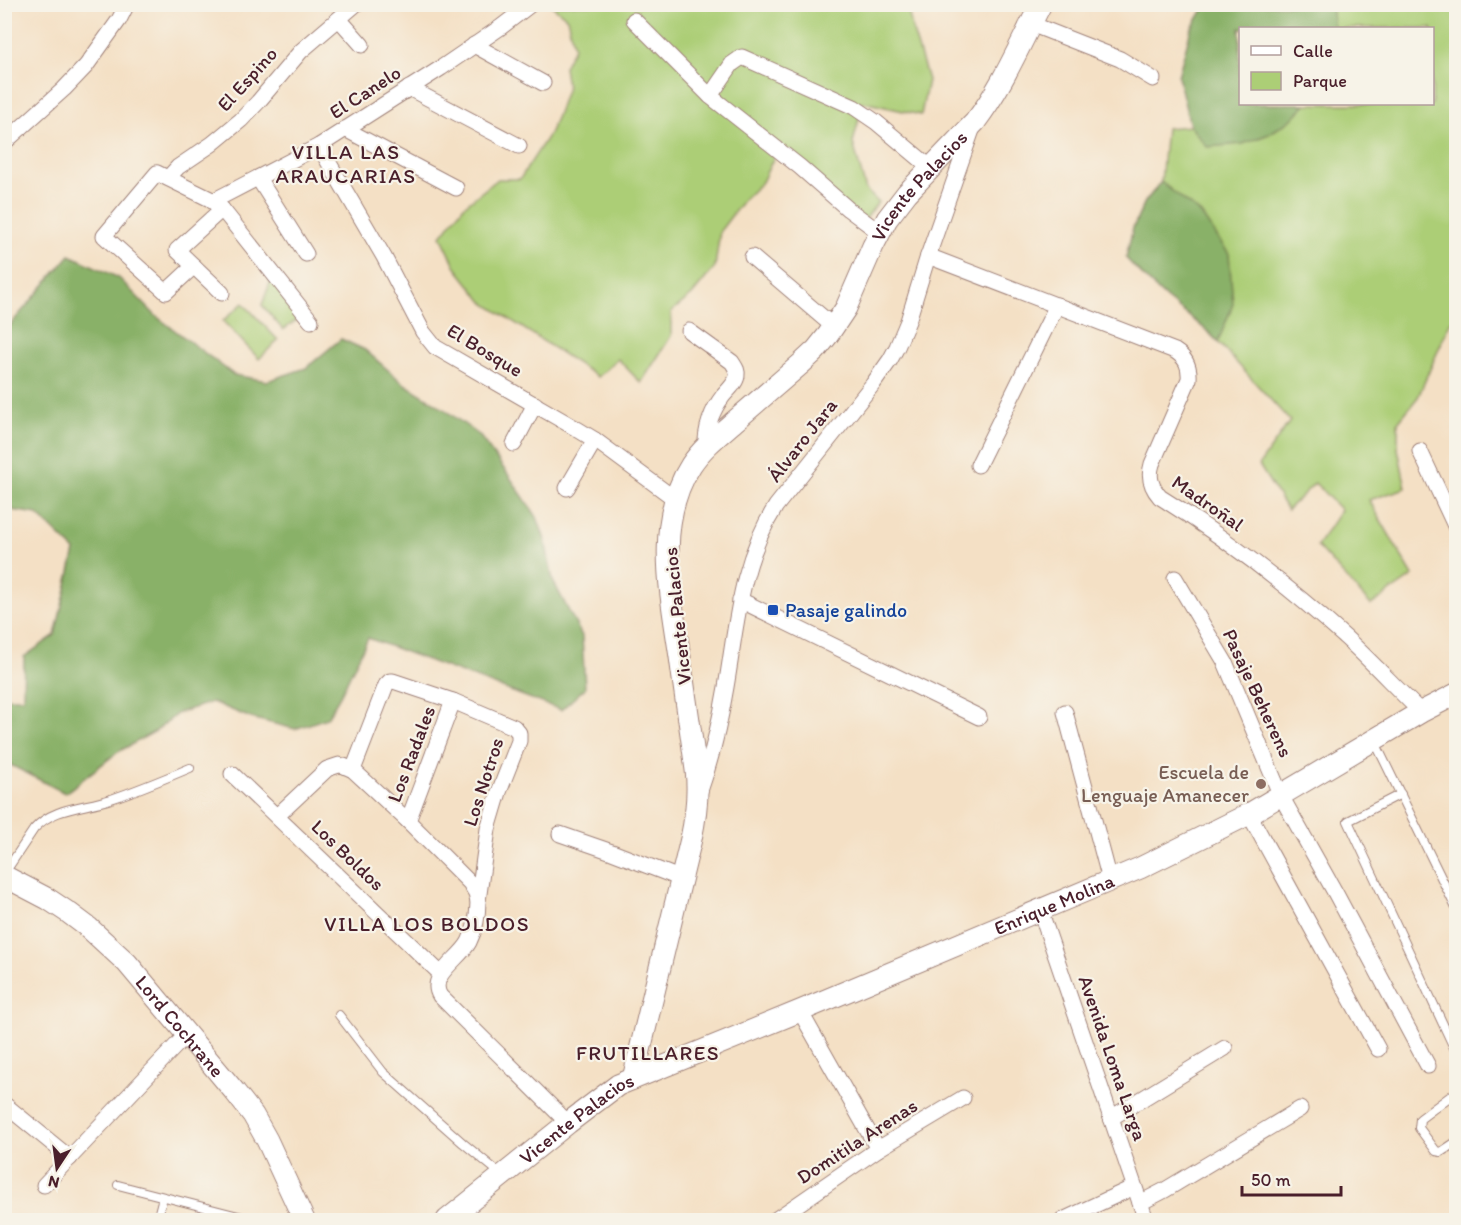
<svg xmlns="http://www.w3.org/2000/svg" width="1461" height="1225" viewBox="0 0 1461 1225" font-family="Itim,sans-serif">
<rect width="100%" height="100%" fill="#f7f3e8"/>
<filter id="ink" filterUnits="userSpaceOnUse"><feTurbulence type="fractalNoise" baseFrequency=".0167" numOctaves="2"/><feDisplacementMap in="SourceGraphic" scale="12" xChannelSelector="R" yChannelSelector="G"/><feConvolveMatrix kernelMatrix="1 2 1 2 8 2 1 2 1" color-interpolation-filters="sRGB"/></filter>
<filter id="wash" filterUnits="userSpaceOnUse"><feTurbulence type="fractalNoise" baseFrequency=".008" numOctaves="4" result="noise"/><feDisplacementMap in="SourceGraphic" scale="24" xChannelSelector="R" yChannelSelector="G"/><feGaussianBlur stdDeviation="1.35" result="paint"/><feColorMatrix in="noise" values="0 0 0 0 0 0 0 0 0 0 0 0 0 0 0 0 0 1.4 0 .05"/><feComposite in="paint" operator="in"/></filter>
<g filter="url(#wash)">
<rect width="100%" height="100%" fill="#f4e0c5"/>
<g fill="#acce76" stroke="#7b7650" stroke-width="1.5">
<polygon points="551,5 907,5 912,28 928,80 921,115 863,102 853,143 866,190 878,202 865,220 776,153 762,182 745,198 720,231 715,267 692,295 671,312 671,336 641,383 618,359 598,377 483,302 457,269 441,236 464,206 498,179 520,179 548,136 557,116 567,87 564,67 574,47 567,18"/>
<polygon points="1321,5 1456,5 1456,317 1450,323 1418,397 1398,422 1398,449 1406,488 1369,500 1413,576 1371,605 1317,546 1341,510 1315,483 1287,510 1259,465 1290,421 1206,329 1166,298 1139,272 1126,258 1133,228 1145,202 1161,182 1166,128 1190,126 1230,130 1285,104 1432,104 1432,28 1327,28"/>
<polygon points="271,280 301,317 283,330 262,305"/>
<polygon points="243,303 278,340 259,359 223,321"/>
</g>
<g fill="#89b167" stroke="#6a6849" stroke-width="1.5">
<polygon points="1206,5 1331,5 1334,28 1240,28 1240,104 1306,104 1291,120 1269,134 1243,144 1207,147 1190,126 1178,76 1191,29"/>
<path d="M1161 182 1201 214 1229 254 1233 304 1218 342C1203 325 1184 313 1167 299 1152 286 1139 272 1126 258L1133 228 1145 202Z"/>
<polygon points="70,255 119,278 156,316 234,375 267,381 306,368 341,339 365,350 403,383 437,404 479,435 507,473 537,517 545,540 553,581 582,636 585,688 561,710 368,638 341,694 327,718 295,729 251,718 212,702 178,713 156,731 118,752 65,793 5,762 5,698 23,698 24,657 55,635 75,551 37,514 5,509 5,331"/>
</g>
</g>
<g filter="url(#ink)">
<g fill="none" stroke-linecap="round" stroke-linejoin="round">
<defs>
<g id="lane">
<polyline points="1375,742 1456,908"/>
<polyline points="1401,794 1348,821 1456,1052"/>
<path d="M4 874 34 829C53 807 84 808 111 799 138 790 164 779 190 768"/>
<polyline points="339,1015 383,1072 463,1143 502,1175"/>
<polyline points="1456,1092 1420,1119 1419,1128 1436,1151 1441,1152 1456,1142"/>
<polyline points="118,1185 254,1220"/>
<polyline points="157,1220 163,1197"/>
<polyline points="288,1220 301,1219"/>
</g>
<g id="street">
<polyline points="339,19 362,45"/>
<polyline points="634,20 710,96 800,167 848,209 879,232"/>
<polyline points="1031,24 1120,59 1153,79"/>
<polyline points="474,45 543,83"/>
<polyline points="409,88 519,146"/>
<polyline points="710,96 732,64 742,57 854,107 876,122 931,168"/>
<polyline points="345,129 456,188"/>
<polyline points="4,143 64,89 86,66 119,20 127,4"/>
<polyline points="319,146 384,257 423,332 435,347 577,429 595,440 675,499"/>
<polyline points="168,178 178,167 212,144 241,120 258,102 301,51 356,4"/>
<polyline points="258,178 306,254"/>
<polyline points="213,201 319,146 441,68 501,27 531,4"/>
<path d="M928 256 1175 351C1186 358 1190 366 1189 379L1152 464C1148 477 1151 487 1160 497 1226 538 1288 586 1346 638 1372 662 1396 688 1421 712"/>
<polyline points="752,257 834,327"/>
<polyline points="194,266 166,292 104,236 157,173 210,199 222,209 311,321"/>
<polyline points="222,293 177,250 222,209"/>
<path d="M689 331 732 362C735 367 738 370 737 376 736 383 728 390 723 396 712 410 705 429 706 447"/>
<polyline points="514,444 535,404"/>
<polyline points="1420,451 1456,528"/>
<polyline points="978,465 1057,305"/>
<polyline points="567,488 595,440"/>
<polyline points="1175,578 1225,662 1281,796 1336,894 1428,1066"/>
<polyline points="740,600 979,717"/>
<polyline points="1065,712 1110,880"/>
<path d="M353 770 386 685 390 681H393L453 701 514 727 519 733V741L499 792 488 829 478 901C478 915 475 930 469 942 460 959 427 976 440 996L568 1123"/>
<polyline points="232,774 441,974"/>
<path d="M700 791C712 757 720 722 726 687 737 623 740 563 776 506L873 384 890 360 897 347 908 321 928 256 973 127"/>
<polyline points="1249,814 1378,1049"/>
<polyline points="277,816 327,769 339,765 344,766 353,770 408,821 470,883 476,893 478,901"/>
<polyline points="408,821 453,701"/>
<polyline points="560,834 612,852 682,879"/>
<polyline points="1040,910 1146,1220"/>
<polyline points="800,1011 878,1149"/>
<polyline points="4,1104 70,1158"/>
<polyline points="1111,1118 1225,1048"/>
<polyline points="44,1185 187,1034"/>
<polyline points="1140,1203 1165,1190 1300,1109"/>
<polyline points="775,1220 878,1149 963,1098"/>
<polyline points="1063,1220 1134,1187"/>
</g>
<g id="secondary">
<path id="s1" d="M4 876 48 899 69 913 89 928 127 963 235 1092 253 1115 267 1140 304 1220"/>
<path id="s2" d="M633 1079 691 839C696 816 699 794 696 770 691 733 685 695 680 657 671 595 654 522 691 465 703 447 720 434 736 420 758 401 780 382 802 363L816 350 828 335 846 308 873 246 887 219 907 193 975 122C1002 87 1020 44 1041 4"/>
<path id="s3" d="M447 1220 568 1123 618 1085 800 1011 1140 868 1249 814 1421 712 1456 694"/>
</g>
</defs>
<use href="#lane" stroke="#9f8078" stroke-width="10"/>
<use href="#street" stroke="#9f8078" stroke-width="17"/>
<use href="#secondary" stroke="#9f8078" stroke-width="23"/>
<use href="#lane" stroke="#fff" stroke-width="8"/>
<use href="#street" stroke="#fff" stroke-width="15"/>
<use href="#secondary" stroke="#fff" stroke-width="21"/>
</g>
</g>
<rect fill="#1a4fb4" stroke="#f7f3e8" stroke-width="2" x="767" y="604" width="12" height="12" rx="3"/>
<circle fill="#8d6e63" stroke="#f7f3e8" stroke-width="2" cx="1261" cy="784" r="6"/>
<g text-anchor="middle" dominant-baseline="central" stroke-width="4.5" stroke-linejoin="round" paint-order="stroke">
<g font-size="20" fill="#4a1f2b" stroke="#f7f3e8">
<text transform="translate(247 79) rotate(-48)">El Espino</text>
<text transform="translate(365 92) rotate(-33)">El Canelo</text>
<text stroke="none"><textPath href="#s2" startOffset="993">Vicente Palacios</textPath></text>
<text transform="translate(485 350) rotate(31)">El Bosque</text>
<text transform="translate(802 440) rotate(-52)">Álvaro Jara</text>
<text transform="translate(1208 503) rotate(35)">Madroñal</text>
<text transform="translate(677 616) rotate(-96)">Vicente Palacios</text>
<text transform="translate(1258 693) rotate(65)">Pasaje Beherens</text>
<text transform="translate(411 754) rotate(-69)">Los Radales</text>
<text transform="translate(483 782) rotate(-72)">Los Notros</text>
<text transform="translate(348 855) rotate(44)">Los Boldos</text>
<text stroke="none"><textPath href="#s3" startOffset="690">Enrique Molina</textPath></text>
<text stroke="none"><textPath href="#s1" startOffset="234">Lord Cochrane</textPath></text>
<text transform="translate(1113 1058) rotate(71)">Avenida Loma Larga</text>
<text stroke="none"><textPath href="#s3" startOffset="165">Vicente Palacios</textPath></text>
<text transform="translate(857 1141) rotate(-33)">Domitila Arenas</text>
</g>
<g font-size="20" fill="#164399" stroke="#f7f3e8" text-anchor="start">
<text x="785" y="610">Pasaje galindo</text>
</g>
<g font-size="20" fill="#785e54" stroke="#f7f3e8" text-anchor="end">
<text x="1249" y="772">Escuela de<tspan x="1249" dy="23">Lenguaje Amanecer</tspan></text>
</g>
<g font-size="21" letter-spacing="1.5" fill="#4a1f2b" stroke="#f7f3e8">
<text x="346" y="151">VILLA LAS<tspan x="346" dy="24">ARAUCARIAS</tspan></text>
<text x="427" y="923">VILLA LOS BOLDOS</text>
<text x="648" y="1052">FRUTILLARES</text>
</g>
</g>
<rect width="1461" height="1225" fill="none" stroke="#f7f3e8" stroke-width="24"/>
<rect x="1239" y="27" width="195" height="78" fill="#f7f3e8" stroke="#b29e9c" stroke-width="1.5"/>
<rect x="1251" y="46" width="30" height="9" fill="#ffffff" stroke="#b29e9c" stroke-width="1.5"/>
<text x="1293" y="57" font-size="18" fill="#4a1f2b">Calle</text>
<rect x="1251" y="72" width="30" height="18" fill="#acce76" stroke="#b29e9c" stroke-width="1.5"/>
<text x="1293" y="87" font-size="18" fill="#4a1f2b">Parque</text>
<g transform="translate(57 1168) rotate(193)" stroke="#f7f3e8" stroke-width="4.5" paint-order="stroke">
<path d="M0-4.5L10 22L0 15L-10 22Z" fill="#4a1f2b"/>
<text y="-9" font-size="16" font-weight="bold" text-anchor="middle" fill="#4a1f2b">N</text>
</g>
<path d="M1242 1186v9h99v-9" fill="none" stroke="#4a1f2b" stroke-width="3"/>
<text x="1251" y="1186" font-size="18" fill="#4a1f2b" stroke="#f7f3e8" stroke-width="4.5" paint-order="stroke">50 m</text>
</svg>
